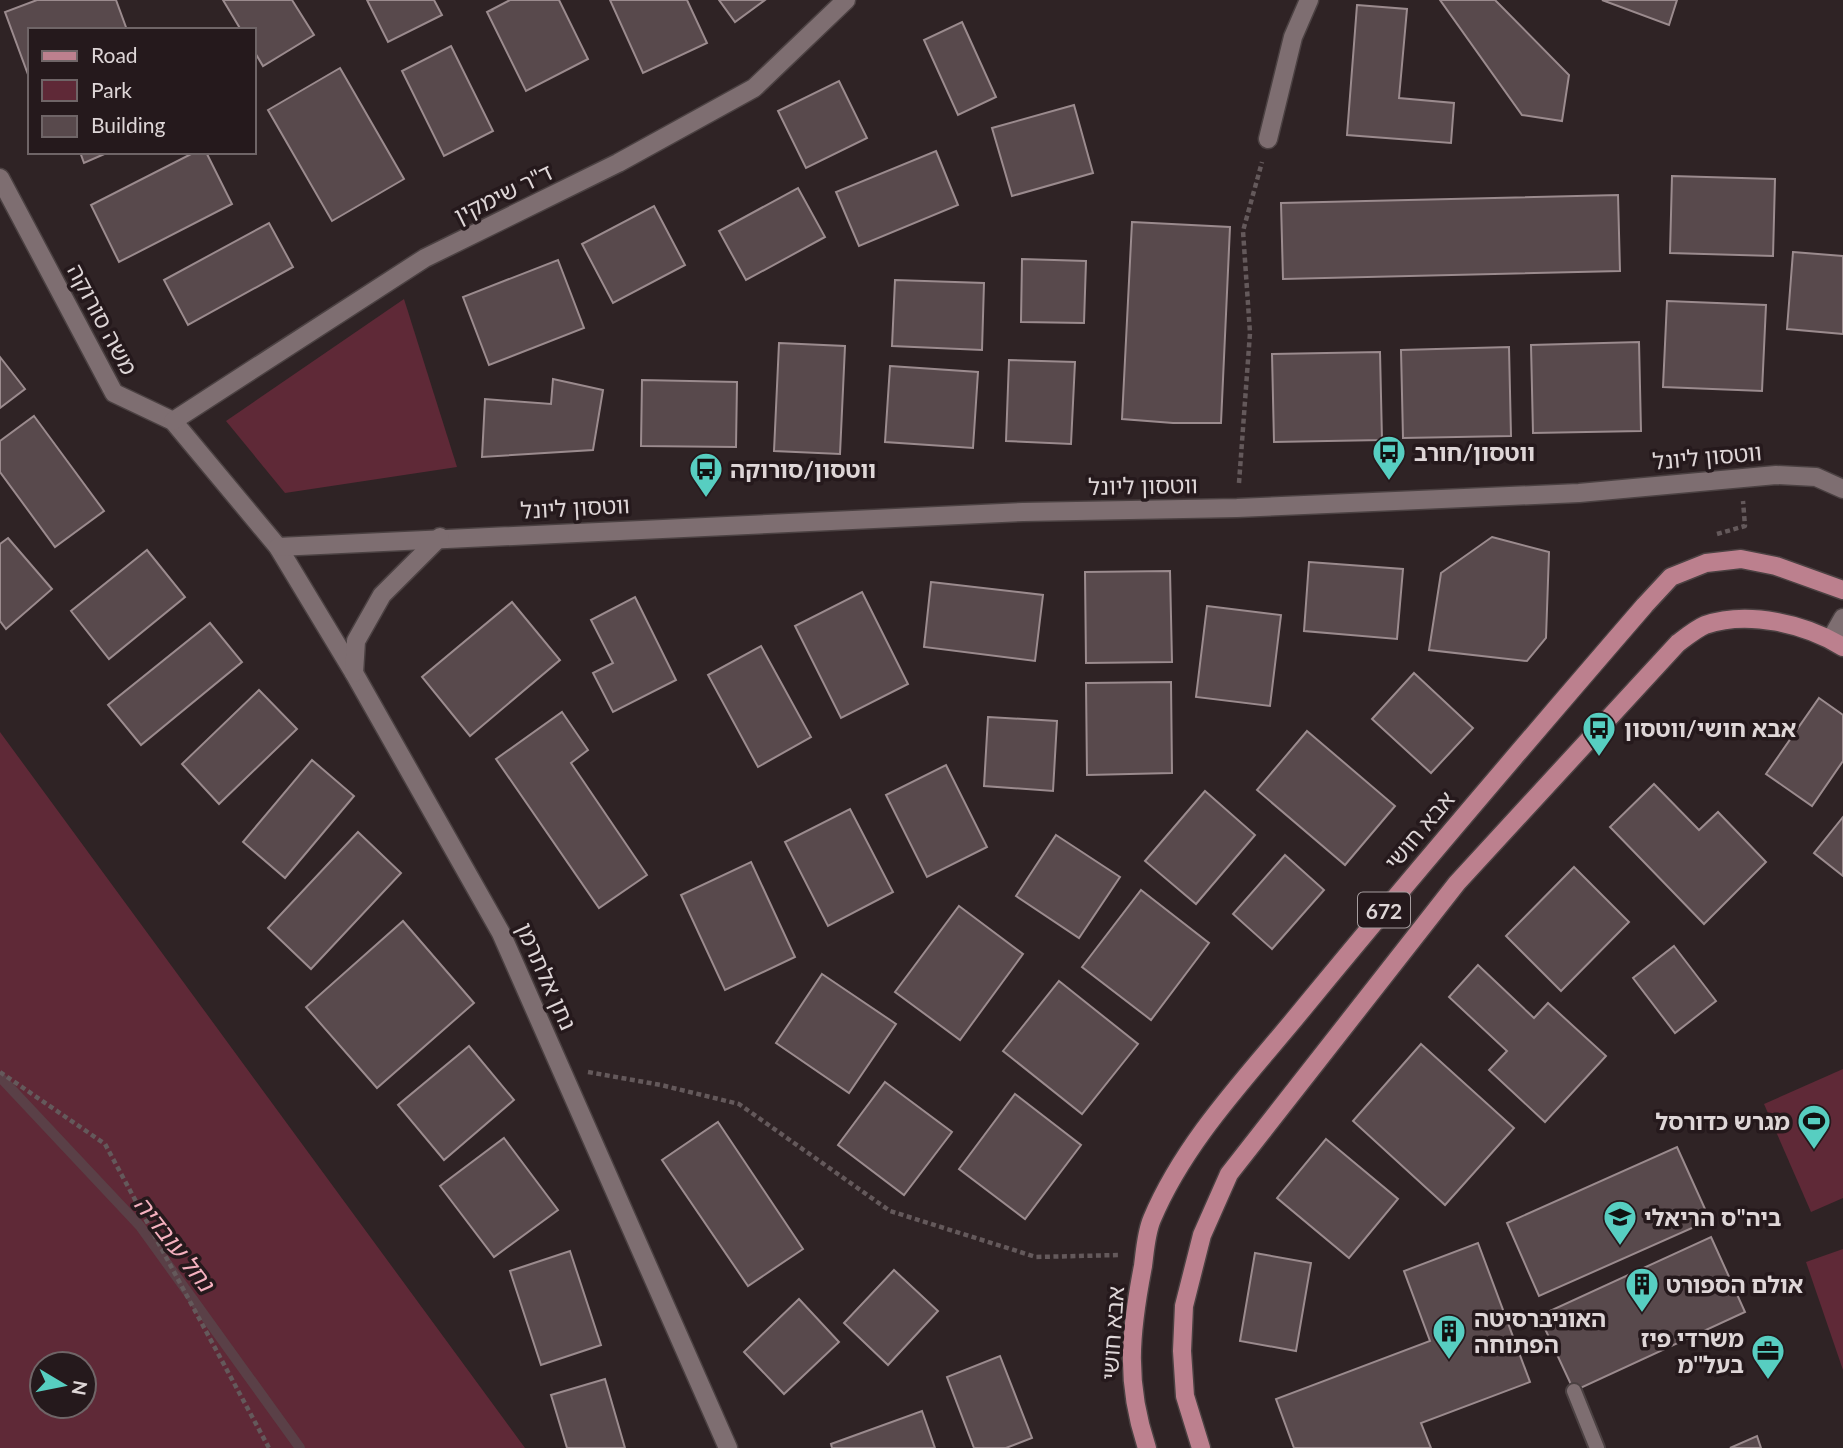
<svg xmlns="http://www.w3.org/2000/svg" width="1843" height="1448" viewBox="0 0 1843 1448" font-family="Lato,'Noto Sans Hebrew',sans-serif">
<rect width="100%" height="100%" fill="#2f2325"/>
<g fill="#5f2937" fill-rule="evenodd">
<polygon points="404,299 457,467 285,493 226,421"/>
<path d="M0 732 525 1448H0ZM84 1364V1406H42V1364Z"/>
<polygon points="1843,1069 1843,1198 1811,1212 1764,1104"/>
<polygon points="1843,1249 1843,1370 1806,1262"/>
</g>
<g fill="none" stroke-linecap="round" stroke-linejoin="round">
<polyline stroke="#5a4047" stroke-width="10" points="0,1077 140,1226 300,1448"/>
</g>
<g fill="#58494c" stroke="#9b8b8e" stroke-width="2">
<polygon points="37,0 116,0 127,30 30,30 30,80 5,12"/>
<polygon points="223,0 292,0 314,35 263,66 254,51 254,30 241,30"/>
<polygon points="367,0 434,0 442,15 388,42"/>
<polygon points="510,0 559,0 588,59 526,91 487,12"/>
<polygon points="610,0 687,0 707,43 643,73"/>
<polygon points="719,0 765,0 735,22"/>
<polygon points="1440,0 1495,0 1569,75 1562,121 1522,115"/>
<polygon points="1602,0 1677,0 1669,25"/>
<polygon points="1357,5 1407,9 1399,98 1454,103 1451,143 1347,135"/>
<polygon points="962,22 996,97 958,115 924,40"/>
<polygon points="451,46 493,131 444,156 402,71"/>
<polygon points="340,68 404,179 332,221 268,110"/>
<polygon points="839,81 867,138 806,168 778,111"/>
<polygon points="1074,105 1093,173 1012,196 992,128"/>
<polygon points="936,151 958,205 859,246 836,192"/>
<polygon points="80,152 109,152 84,163"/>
<polygon points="195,152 206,152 232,204 119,262 91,205"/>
<polygon points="1672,176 1775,179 1773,256 1670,253"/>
<polygon points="798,188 825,237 746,280 719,231"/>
<polygon points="1618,195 1620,271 1283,279 1281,203"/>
<polygon points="654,206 685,265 613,303 582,244"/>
<polygon points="1132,222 1230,227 1221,423 1173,423 1122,419"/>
<polygon points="269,223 293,267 188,325 164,280"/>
<polygon points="1793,252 1843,256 1843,334 1787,329"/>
<polygon points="1022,259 1086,261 1084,323 1021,322"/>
<polygon points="558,260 584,328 489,365 463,297"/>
<polygon points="895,280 984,283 982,350 892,346"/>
<polygon points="1667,301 1766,305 1762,391 1663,387"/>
<polygon points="1639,342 1641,431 1533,433 1531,345"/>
<polygon points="779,343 845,346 840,454 774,451"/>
<polygon points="1509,347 1511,436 1403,438 1401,350"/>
<polygon points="1380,352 1382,440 1274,442 1272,354"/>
<polygon points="0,357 25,389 0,408"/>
<polygon points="1009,360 1075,362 1071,444 1006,441"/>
<polygon points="890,366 978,372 973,448 885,442"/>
<polygon points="553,379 603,390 593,450 482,457 485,399 551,404"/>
<polygon points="642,380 737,382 736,447 641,446"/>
<polygon points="34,416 104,511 55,547 0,472 0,441"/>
<polygon points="1492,537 1549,552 1546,638 1527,661 1429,650 1441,573"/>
<polygon points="8,538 52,589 6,629 0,621 0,544"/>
<polygon points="147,550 185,597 109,659 71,611"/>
<polygon points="1309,562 1403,569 1397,639 1304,631"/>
<polygon points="1170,571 1172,662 1086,663 1085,572"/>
<polygon points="931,582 1043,595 1035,661 924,647"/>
<polygon points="862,592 908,684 841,718 795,626"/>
<polygon points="635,597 676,680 613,712 593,673 613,663 591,620"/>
<polygon points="512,602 560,660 470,736 422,677"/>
<polygon points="1207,606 1281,615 1270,706 1196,697"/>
<polygon points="210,623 242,662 141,745 108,705"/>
<polygon points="761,646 811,737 758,767 708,675"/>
<polygon points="1414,673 1473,728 1431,773 1372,719"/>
<polygon points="1171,682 1172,773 1087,775 1086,683"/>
<polygon points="259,690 297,729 219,804 182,764"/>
<polygon points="1819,698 1843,715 1843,761 1812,806 1766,774"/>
<polygon points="562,712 588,750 571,763 647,875 599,908 496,759"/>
<polygon points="988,717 1057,721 1053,791 984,786"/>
<polygon points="1307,731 1395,806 1345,865 1257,790"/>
<polygon points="312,760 354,796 285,878 243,842"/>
<polygon points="946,765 987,847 927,877 886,795"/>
<polygon points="1654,784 1699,830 1718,812 1766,862 1704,924 1610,827"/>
<polygon points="1205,791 1255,835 1196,904 1145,861"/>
<polygon points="850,809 893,892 828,926 785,842"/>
<polygon points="1843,817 1843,876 1814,853"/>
<polygon points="358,832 401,873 311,969 268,928"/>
<polygon points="1056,835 1120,877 1079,938 1016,896"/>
<polygon points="1285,855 1324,890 1272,949 1233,914"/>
<polygon points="751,862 795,957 725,990 681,895"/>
<polygon points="1574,867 1629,922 1561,991 1506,936"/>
<polygon points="1141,890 1209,943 1151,1020 1082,967"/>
<polygon points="959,906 1023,954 960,1040 895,992"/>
<polygon points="403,921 474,1003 377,1088 306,1007"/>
<polygon points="1674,946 1716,1001 1675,1033 1633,978"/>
<polygon points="1478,965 1534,1018 1548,1003 1606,1056 1545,1122 1489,1070 1507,1051 1449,997"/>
<polygon points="822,974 896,1024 849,1093 776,1043"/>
<polygon points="1059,981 1138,1044 1082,1114 1003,1051"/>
<polygon points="1421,1044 1514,1128 1445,1205 1353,1121"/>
<polygon points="469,1046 514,1100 444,1160 398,1105"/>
<polygon points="885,1082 952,1132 904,1195 838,1145"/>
<polygon points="1015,1094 1081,1145 1025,1219 959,1169"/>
<polygon points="718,1122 803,1249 748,1286 662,1160"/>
<polygon points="504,1138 558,1210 494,1257 440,1186"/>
<polygon points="1326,1139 1398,1199 1349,1258 1277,1198"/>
<polygon points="1677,1147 1710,1220 1539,1296 1507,1223"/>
<polygon points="1711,1237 1745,1312 1574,1391 1539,1316"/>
<polygon points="1478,1243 1530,1382 1421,1423 1431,1448 1294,1448 1276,1399 1430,1341 1404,1271"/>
<polygon points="570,1251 601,1345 541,1365 510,1271"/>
<polygon points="1255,1253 1311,1263 1296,1351 1240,1341"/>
<polygon points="894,1270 938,1311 888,1365 844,1323"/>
<polygon points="799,1299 839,1342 784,1394 744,1352"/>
<polygon points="1000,1356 1032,1438 1006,1448 974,1448 947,1377"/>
<polygon points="605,1379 625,1448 567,1448 551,1395"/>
<polygon points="922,1411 935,1448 832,1448 831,1444"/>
<polygon points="1757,1436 1761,1448 1730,1448"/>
</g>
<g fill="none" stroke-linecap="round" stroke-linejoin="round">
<defs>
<polyline id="service" points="1574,1391 1597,1448"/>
<g id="minor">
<polyline points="1268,139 1293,37 1309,0"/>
<polyline points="0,178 114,393 173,421 278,547 354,673 501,933 728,1448"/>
<polyline points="173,421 425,258 618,163 754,88 846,0"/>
<polyline points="278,547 1023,512 1237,508 1579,493 1776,475 1816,477 1843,489"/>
<polyline points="1831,639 1843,618"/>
<polyline points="354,673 356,641 382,595 440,537"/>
</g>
<g id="primary">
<path d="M1147 1448C1125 1382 1130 1333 1143 1266 1145 1251 1146 1233 1152 1219 1186 1138 1251 1073 1306 1005 1417 870 1531 737 1645 605L1671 577 1706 563 1741 559 1776 566 1843 590"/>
<path d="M1201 1448 1185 1396 1182 1351 1184 1306 1202 1235 1229 1174 1457 883 1678 643C1686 637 1696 629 1705 625 1748 610 1806 624 1843 647"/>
</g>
</defs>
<use href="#service" stroke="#4b4142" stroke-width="18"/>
<use href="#minor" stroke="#4b4142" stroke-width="21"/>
<use href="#primary" stroke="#4b4142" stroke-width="21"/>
<g stroke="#64595b" stroke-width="4.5" stroke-dasharray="5 3.5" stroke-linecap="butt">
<polyline points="1239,483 1250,333 1243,231 1262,162"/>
<polyline points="1717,534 1745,526 1743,501"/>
<polyline points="0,1072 105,1144 269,1448"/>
<polyline points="588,1072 661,1085 739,1104 890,1211 1036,1257 1120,1255"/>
</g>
<use href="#service" stroke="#7e6e71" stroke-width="14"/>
<use href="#minor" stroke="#7e6e71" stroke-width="18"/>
<use href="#primary" stroke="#bc808e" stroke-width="18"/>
</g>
<defs>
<symbol id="bus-pin" viewBox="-11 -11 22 30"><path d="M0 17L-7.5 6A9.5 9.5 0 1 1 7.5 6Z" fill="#57cec1" stroke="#25191c"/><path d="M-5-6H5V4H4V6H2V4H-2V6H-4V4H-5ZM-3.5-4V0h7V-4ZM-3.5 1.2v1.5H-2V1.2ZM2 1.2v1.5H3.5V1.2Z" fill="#111"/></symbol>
<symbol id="stadium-pin" viewBox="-11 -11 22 30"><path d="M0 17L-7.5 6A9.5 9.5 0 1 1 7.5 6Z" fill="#57cec1" stroke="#25191c"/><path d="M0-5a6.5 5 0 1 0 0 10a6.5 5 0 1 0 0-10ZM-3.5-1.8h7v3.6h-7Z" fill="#111"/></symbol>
<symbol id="school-pin" viewBox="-11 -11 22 30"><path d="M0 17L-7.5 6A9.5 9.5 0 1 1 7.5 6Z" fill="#57cec1" stroke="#25191c"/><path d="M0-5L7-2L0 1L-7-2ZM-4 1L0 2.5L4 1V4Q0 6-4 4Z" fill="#111"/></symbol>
<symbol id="building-pin" viewBox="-11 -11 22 30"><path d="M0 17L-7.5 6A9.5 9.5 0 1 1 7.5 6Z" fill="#57cec1" stroke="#25191c"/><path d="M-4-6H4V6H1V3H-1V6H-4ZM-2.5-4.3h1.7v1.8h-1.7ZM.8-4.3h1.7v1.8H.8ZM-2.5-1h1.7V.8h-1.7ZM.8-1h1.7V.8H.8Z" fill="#111"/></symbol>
<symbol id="office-pin" viewBox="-11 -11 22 30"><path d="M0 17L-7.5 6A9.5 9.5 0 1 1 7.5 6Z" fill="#57cec1" stroke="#25191c"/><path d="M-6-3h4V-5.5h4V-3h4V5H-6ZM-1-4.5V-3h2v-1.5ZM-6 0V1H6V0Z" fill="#111"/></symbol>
</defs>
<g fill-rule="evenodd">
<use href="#bus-pin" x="1370" y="433" width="38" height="52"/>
<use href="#bus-pin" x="687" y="450" width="38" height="52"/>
<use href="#bus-pin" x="1580" y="709" width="38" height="52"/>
<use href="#stadium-pin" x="1795" y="1102" width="38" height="52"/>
<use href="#school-pin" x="1601" y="1198" width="38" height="52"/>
<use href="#building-pin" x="1623" y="1265" width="38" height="52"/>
<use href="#building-pin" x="1430" y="1312" width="38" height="52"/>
<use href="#office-pin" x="1749" y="1332" width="38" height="52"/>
</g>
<g text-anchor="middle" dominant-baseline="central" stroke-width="7" stroke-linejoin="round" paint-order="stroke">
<rect fill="#25191c" stroke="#a69d9f" stroke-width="2" x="1358" y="892.5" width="52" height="35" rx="5"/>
<g font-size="21" font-weight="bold" fill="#ded6d7">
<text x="1384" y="910">672</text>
</g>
<g font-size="23" fill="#ded6d7" stroke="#25191c">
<text transform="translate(503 193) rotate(-26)">ד"ר שימקין</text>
<text transform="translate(103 319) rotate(62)">משה סורוקה</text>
<text transform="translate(1707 456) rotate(-5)">ווטסון ליונל</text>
<text transform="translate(1143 485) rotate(-1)">ווטסון ליונל</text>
<text transform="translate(575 507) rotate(-3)">ווטסון ליונל</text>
<text transform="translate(1419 830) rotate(-50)">אבא חושי</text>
<text transform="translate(547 976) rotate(66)">נתן אלתרמן</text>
<text transform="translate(1112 1333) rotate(-86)">אבא חושי</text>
</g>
<g font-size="23" font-weight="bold" fill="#ded6d7" stroke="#25191c" text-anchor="start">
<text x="1414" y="452">ווטסון/חורב</text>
<text x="730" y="469">ווטסון/סורוקה</text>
<text x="1624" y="728">אבא חושי/ווטסון</text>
<text x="1790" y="1121" text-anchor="end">מגרש כדורסל</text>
<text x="1644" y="1217">ביה"ס הריאלי</text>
<text x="1666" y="1284">אולם הספורט</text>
<text x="1474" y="1318">האוניברסיטה<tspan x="1474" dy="26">הפתוחה</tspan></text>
<text x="1744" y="1338" text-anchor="end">משרדי פיז<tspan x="1744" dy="26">בעל''מ</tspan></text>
</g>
<g font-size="24" font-style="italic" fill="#f5b1bf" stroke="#25191c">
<text transform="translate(175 1243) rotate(52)">נחל עובדיה</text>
</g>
</g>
<rect x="28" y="28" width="228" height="126" fill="#25191c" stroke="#6f6567" stroke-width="2"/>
<rect x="42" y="51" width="35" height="10" fill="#bc808e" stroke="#6f6567" stroke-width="2"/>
<text x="91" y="63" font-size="21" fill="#ded6d7">Road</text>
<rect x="42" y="80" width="35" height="21" fill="#5f2937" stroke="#6f6567" stroke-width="2"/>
<text x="91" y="98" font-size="21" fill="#ded6d7">Park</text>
<rect x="42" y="116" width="35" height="21" fill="#58494c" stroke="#6f6567" stroke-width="2"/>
<text x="91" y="133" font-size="21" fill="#ded6d7">Building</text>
<g transform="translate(63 1385) rotate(100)"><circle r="33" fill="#25191c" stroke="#6f6567" stroke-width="2"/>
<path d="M0-5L12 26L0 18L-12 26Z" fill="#57cec1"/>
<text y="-10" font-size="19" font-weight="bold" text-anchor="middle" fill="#ded6d7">N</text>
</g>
</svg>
